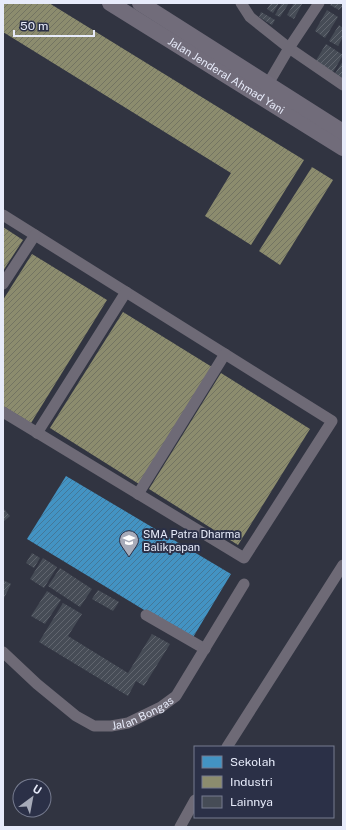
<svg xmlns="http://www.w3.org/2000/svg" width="346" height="830" viewBox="0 0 346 830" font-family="'Public Sans',sans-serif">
<defs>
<pattern id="schools-hatch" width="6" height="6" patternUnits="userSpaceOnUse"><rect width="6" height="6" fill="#4393c3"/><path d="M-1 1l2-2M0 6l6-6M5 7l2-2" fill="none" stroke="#447899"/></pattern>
<pattern id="industry-hatch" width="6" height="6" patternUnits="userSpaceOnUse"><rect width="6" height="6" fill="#8c8c6e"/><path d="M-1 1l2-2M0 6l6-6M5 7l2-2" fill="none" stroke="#737462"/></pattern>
<pattern id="building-hatch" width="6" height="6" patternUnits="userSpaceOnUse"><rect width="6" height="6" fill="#464c56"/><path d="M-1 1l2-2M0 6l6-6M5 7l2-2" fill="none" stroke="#61666f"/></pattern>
</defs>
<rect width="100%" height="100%" fill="#313441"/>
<polygon fill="url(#schools-hatch)" points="66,476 231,574 192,639 27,539"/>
<g fill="url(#industry-hatch)">
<polygon points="3,3 49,3 304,160 251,245 205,216 231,173 3,32"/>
<polygon points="312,167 333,180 280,265 259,251"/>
<polygon points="3,227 23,240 3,271"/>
<polygon points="32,254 107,300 31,423 3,406 3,300"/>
<polygon points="123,312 212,367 139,484 50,428"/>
<polygon points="221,373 310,429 238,545 149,489"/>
</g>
<g fill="url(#building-hatch)">
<polygon points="271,3 279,3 273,13 267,9"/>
<polygon points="282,3 289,3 280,17 275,15"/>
<polygon points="294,3 302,4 294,19 287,15"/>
<polygon points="332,3 343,3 343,6 339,10 330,5"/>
<polygon points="327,10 338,17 325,38 315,31"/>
<polygon points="261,12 275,20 272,25 259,17"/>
<polygon points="339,25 343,28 343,37 338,46 329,41"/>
<polygon points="326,44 343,55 333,72 315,62"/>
<polygon points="343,61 343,80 334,75"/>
<polygon points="3,508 10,516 3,522"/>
<polygon points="32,553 40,558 34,568 26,563"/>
<polygon points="43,558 57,567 44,588 30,579"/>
<polygon points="60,568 92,589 80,607 48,586"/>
<polygon points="3,580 11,584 3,600"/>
<polygon points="98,590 119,602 113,611 92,599"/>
<polygon points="47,591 61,600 45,624 31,616"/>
<polygon points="63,603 82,614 68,636 128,673 152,634 170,644 144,686 136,681 128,696 39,642"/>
</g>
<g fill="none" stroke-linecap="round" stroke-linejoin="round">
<g stroke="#6e6a76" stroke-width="11">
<polyline points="241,3 250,17 289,48 343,85"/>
<polyline points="265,89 289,48 319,3"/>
<polyline points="3,215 332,421 244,558 3,412"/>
<polyline points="3,284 35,235"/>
<polyline points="37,433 126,292"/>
<polyline points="138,494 225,354"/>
<polyline points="146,615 205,649"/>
<path id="s1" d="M3 652 37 684 76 716 94 726H111L128 723 161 707 176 696 244 584"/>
<polyline points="227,747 343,565"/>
<polyline points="180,827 195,800"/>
</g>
<g stroke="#716c7a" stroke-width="16">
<path id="s2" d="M110 3 343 148"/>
<polyline points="140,3 343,132"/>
</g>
</g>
<defs>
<symbol id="school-pin" viewBox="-11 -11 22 30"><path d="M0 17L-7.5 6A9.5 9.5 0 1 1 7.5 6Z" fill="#a7abb9" stroke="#2b3047"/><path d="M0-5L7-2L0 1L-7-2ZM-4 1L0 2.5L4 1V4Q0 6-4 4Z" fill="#fff"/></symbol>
</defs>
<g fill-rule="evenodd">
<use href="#school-pin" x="118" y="529" width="22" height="30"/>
</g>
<g text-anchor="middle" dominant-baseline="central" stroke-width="4" stroke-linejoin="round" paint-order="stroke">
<g font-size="11" fill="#e7ebfa" stroke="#2b3047">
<text stroke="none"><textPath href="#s2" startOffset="137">Jalan Jenderal Ahmad Yani</textPath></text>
<text stroke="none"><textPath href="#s1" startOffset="169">Jalan Bongas</textPath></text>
</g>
<g font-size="11" fill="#e7ebfa" stroke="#2b3047" text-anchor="start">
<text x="143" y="534">SMA Patra Dharma<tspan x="143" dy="13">Balikpapan</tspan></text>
</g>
</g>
<rect width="346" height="830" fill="none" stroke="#e7ebfa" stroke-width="8"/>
<rect x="194" y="746" width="140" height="72" fill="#2b3047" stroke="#767b8f"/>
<rect x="202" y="756" width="20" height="12" fill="#4393c3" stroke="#767b8f"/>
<text x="230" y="766" font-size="12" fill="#e7ebfa">Sekolah</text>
<rect x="202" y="776" width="20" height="12" fill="#8c8c6e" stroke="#767b8f"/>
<text x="230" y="786" font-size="12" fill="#e7ebfa">Industri</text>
<rect x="202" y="796" width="20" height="12" fill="#464c56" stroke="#767b8f"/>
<text x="230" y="806" font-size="12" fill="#e7ebfa">Lainnya</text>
<g transform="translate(32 798) rotate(32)"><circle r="19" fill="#2b3047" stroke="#767b8f"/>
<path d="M0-3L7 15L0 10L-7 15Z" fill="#a7abb9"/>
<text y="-6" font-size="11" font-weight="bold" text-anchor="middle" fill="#e7ebfa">U</text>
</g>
<path d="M14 30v6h80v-6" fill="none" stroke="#e7ebfa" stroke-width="2"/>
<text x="20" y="30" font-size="12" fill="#e7ebfa" stroke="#2b3047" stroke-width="3" paint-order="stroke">50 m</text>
</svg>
